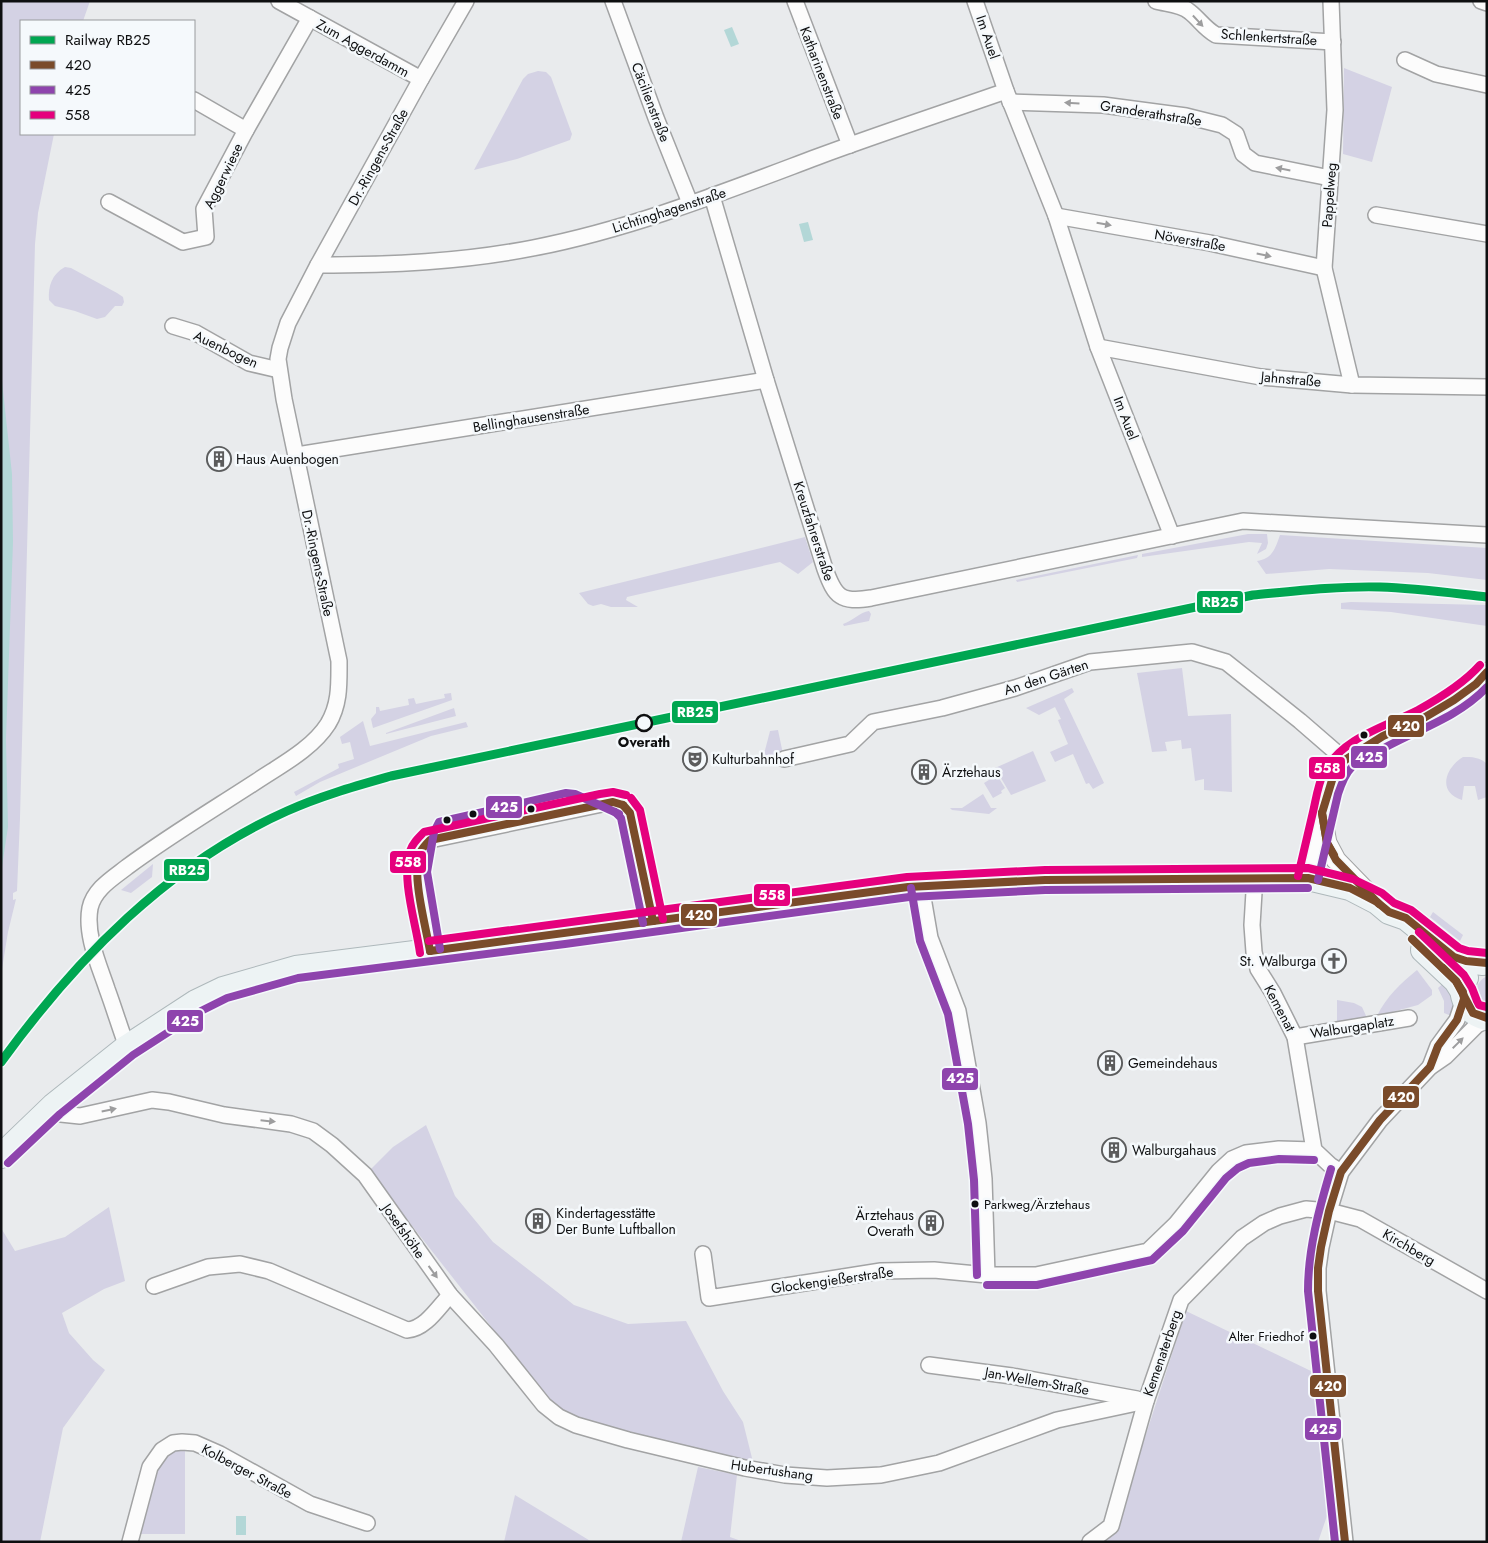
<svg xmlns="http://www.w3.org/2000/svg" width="1488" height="1543" viewBox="0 0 1488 1543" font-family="Jost,sans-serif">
<rect width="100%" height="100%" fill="#e9ebed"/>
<g fill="#d4d2e4">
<polygon points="1,1 90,1 83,21 21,21 21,134 54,134 38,213 35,244 20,818 17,891 13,893 13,900 16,899 8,932 1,975"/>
<polygon points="1344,68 1392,87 1372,162 1343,154"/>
<polygon points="538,71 546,72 551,77 572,134 570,140 517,159 474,170 523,79 528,74"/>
<path d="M65 267 71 268 117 293 123 297 124 302 122 306H115L105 317 97 319 75 311 55 306 49 300C48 286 52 274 65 267Z"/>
<polygon points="1248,534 1267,534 1268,543 1266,549 1257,554 1262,543 1249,542 1142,557 1142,554"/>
<path d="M1280 535 1487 548V580L1428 573 1329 569 1266 574 1257 561C1273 558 1275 549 1280 535Z"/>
<polygon points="805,537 813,562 798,574 780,562 627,597 626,600 638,607 611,607 601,604 593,606 588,604 579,593"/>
<polygon points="1138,555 1137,558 1017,582 1016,580"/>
<polygon points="1351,602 1487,605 1487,626 1391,612 1341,609 1341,603"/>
<path d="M869 611 871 614 869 621 844 626 843 624C853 621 860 612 869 611Z"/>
<polygon points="1182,668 1188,716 1231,714 1232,792 1204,790 1204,779 1195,781 1191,748 1182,749 1181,740 1165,742 1167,751 1152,752 1137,673"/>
<polygon points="1072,688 1074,692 1064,699 1104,783 1093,789 1089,783 1086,784 1073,754 1055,762 1050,752 1068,744 1058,720 1061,719 1055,707 1039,715 1026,708"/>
<polygon points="451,693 452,700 373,728 371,719 376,713 376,707 379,707 380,711 409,705 408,699 414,698 416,704 445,698 444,694"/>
<polygon points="454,708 456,716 386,734 386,733"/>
<polygon points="363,721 370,746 466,722 468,727 431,736 320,782 296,796 294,792 339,768 338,764 354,759 350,742 342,744 340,737"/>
<polygon points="778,730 783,754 763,758 770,731"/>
<polygon points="1033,751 1046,781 1011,795 995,768"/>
<path d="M1463 757C1472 757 1480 757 1487 764V797L1478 800 1475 786H1464L1462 800C1437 792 1445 768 1463 757Z"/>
<polygon points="997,775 1005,788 1001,791 1002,793 993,798 984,783"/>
<polygon points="983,794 991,808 997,808 989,814 952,810 950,808 962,808"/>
<polygon points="153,864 152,877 131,893 121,890"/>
<polygon points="1433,912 1463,935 1460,941 1430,917"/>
<path d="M1417 970 1432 990V995L1418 1005 1377 1016C1386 997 1401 983 1417 970Z"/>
<path d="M1487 976V1005C1473 999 1473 983 1487 976Z"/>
<polygon points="1447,980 1455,992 1454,1017 1444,1013 1444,1001 1438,988"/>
<polygon points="1337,1000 1354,1003 1362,1007 1367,1018 1337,1022"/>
<polygon points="426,1125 455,1196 493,1242 574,1305 628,1324 686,1321 723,1391 743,1422 753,1462 628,1433 562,1414 523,1367 369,1171 393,1147"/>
<polygon points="109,1207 125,1281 104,1289 62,1313 69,1333 93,1360 105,1370 63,1428 40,1542 1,1542 1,1228 15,1251 65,1237"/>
<polygon points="1186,1311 1311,1371 1329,1510 1318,1542 1106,1542 1114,1533"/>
<polygon points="179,1449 185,1449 185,1534 138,1534 156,1470 166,1456"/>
<polygon points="698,1467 737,1475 730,1537 744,1542 681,1542"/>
<polygon points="515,1495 592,1542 504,1542"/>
</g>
<g fill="#b3d7d7">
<polygon points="732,27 739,44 731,47 724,30"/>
<polygon points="808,222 813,240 804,242 799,224"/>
<polygon points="1,372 12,474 13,542 6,739 8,827 1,873"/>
<rect x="236" y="1516" width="10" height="19"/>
</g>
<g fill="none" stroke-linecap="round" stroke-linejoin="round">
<defs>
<g id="minor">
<polyline points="279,1 421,79"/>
<polyline points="613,1 656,118 690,203"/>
<polyline points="795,1 850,145"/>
<polyline points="975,1 1006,91 1056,216 1098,347 1172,536"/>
<path d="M1156 1C1167 4 1181 4 1190 12 1200 20 1204 28 1216 35L1333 42"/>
<polyline points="1331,1 1335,110 1324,268 1352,385"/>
<polyline points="1481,1 1487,3"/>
<polyline points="1405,60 1436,74 1487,85"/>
<polyline points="194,100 246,130"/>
<polyline points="1010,102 1103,105 1186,116 1222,125 1236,134 1243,154 1255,163 1330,178"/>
<path d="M712 196 766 380 825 569C835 597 841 603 871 598L1243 521 1487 535"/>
<polyline points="109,202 183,242 206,237 204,209 246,130 310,18"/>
<polyline points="1376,215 1487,234"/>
<polyline points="1056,216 1210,243 1324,268"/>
<path d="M318 265C390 265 462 262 533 248 631 229 724 192 817 157 879 134 943 113 1006 91"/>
<polyline points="173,326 196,333 249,363 279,370"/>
<polyline points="1098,347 1261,377 1352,385 1487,387"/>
<polyline points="297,455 766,380"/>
<polyline points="784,759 850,744 873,722 942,708 1015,688 1090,662 1192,652 1226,662 1300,721 1345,760"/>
<polyline points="921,886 930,938 958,1011 978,1123 984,1179 987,1275"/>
<polyline points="1254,892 1252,925 1254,952 1258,969 1273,993 1295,1037 1314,1150 1330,1165 1341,1172"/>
<path d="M430 951C427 928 414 878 419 857 420 850 425 845 430 840L602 804C615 802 622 803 630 813L653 921"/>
<polyline points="1295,1037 1409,1018"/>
<path d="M127 1047C120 1028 114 1008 107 989 99 965 85 935 90 908 94 889 113 878 127 867 169 836 214 809 257 781 281 765 312 749 328 724 340 704 339 684 339 661L284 399 278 359 280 348 288 323 318 265 421 79 466 1"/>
<polyline points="1430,1067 1438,1046 1457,1020 1464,999"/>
<polyline points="53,1106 61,1114 80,1116 152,1100 169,1102 224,1115 291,1124 313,1131 332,1145 365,1175 450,1295 496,1345 544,1405 559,1417 576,1425 628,1440 745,1468 785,1475 827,1478 881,1475 939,1463 1057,1420 1146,1401"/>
<polyline points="703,1254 709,1298 881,1271 934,1270 987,1275 1036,1275 1148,1251 1176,1224 1219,1171 1232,1159 1246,1153 1279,1149 1314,1150"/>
<path d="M154 1286 208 1267 240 1264 269 1271 407 1330C425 1329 438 1308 450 1295"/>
<polyline points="929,1365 1012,1376 1137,1399"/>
<polyline points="130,1542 150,1467 162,1450 173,1443 182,1442 195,1443 220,1454 310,1504 367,1523"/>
<polyline points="1090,1542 1111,1526 1146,1401 1181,1300 1242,1238 1264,1223 1280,1216 1306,1209 1329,1211 1360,1219 1487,1291"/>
<polyline points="1345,1542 1318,1291 1318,1268 1321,1247 1329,1211 1341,1172 1380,1120 1430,1067 1446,1056 1477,1025 1487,1020"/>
</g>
<g id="tertiary">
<polyline points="1323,822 1327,843 1336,860 1369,894"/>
<polyline points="1308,878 1328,791 1333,777 1345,760 1383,736 1422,719 1454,700 1476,684 1487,672"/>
</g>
<g id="primary">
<polyline points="1423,950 1456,981 1463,992"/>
<path d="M1466 978C1457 996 1468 1014 1487 1018"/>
<polyline points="1,1156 53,1106 127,1047 196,1002 223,989 296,968 564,934 811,899 908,887 975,882 1088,879 1255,879 1308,878 1350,888 1377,902 1389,912 1406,918 1454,957 1466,961 1483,963"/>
</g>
</defs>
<use href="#minor" stroke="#a2a3a4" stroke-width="18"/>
<use href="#tertiary" stroke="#a2a3a4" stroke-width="21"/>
<use href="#primary" stroke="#aeb8bb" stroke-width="26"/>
<use href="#minor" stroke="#fcfcfc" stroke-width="15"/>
<use href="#tertiary" stroke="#fcfcfc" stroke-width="19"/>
<use href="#primary" stroke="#edf3f4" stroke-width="24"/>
<defs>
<g id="bus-1">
<polyline points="623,805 630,813 653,921"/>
<polyline points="1322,813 1327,843 1336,860 1379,904"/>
<polyline points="1334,855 1327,843 1322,813 1333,777 1345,760 1383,736 1422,719 1454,700 1476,684 1487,672"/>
<polyline points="1412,939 1456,981 1473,1013 1487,1018"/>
<polyline points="430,951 908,887 1045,880 1308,878 1350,888 1377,902 1389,912 1406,918 1454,957 1466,961 1487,963"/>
<path d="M430 951C426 927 411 874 420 853 422 848 426 844 430 840L613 802 623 805"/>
<polyline points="1345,1542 1318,1291 1318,1268 1321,1247 1329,1211 1341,1172 1380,1120 1430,1067 1438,1046 1457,1020 1464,999 1463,992 1456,981 1443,968"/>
</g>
<g id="bus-2">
<polyline points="615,812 621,818 643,923"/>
<path d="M1318 880 1338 794C1341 785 1345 774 1352 767 1358 762 1366 759 1372 755 1409 732 1456 720 1487 687"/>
<polyline points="911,888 920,941 948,1014 968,1124 974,1180 977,1275"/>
<polyline points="440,949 427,872 434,832 439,822 566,793 575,794 619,814"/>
<polyline points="8,1163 60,1114 133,1055 201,1011 227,998 298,978 565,944 909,897 1045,890 1308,888"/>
<path d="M1331 1169C1319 1209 1308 1249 1308 1291L1335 1542"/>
<polyline points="987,1285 1037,1285 1152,1260 1183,1231 1226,1178 1238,1168 1249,1163 1279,1159 1314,1160"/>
</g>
<g id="bus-3">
<polyline points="631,798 640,810 663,919"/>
<path d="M1298 876C1303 855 1308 834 1313 812 1316 799 1318 784 1324 772 1343 737 1385 727 1418 710 1440 698 1463 684 1480 665"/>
<polyline points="1419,932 1464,975 1472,988 1477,1001 1479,1005 1487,1007"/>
<polyline points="429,941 907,877 1045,870 1308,868 1353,879 1382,893 1394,903 1411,910 1459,948 1468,951 1487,953"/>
<path d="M420 953C416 923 401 880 410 851 412 844 418 838 424 832L600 794 613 792 626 795"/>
</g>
</defs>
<use href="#bus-1" stroke="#f5f9fc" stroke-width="11"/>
<use href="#bus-2" stroke="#f5f9fc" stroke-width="11"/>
<use href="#bus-3" stroke="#f5f9fc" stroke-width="11"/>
<use href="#bus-1" stroke="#7a4b2a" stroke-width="8"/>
<use href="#bus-2" stroke="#8e44ad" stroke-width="8"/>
<use href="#bus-3" stroke="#e5007d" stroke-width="8"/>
<defs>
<path id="rail-1" d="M1 1062C76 959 168 864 287 811 320 796 356 786 391 776L1253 595C1295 591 1337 586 1380 587 1415 588 1451 593 1487 597"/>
</defs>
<use href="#rail-1" stroke="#f5f9fc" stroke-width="12"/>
<use href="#rail-1" stroke="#00a651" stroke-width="9"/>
</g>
<defs><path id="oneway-solid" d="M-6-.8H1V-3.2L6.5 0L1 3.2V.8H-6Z" transform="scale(1.25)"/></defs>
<g fill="#9d9d9e">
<use href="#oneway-solid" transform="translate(1198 21) rotate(47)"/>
<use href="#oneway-solid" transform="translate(1072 103) rotate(-176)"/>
<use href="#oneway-solid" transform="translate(1283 169) rotate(-169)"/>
<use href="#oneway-solid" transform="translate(1104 224) rotate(10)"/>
<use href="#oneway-solid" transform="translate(1264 255) rotate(12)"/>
<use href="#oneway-solid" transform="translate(1458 1043) rotate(-45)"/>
<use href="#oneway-solid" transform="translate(109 1110) rotate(-12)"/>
<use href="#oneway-solid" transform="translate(268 1121) rotate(6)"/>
<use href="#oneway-solid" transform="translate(433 1272) rotate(54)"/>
</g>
<defs>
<symbol id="building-ring" viewBox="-11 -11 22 22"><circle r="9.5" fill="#f5f9fc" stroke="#5b5c5d" stroke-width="1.5"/><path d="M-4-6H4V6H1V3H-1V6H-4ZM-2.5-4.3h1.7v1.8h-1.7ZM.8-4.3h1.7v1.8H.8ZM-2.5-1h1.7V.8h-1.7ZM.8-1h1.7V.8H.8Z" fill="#5b5c5d"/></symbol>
<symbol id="theatre-ring" viewBox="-11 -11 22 22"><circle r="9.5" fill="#f5f9fc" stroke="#5b5c5d" stroke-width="1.5"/><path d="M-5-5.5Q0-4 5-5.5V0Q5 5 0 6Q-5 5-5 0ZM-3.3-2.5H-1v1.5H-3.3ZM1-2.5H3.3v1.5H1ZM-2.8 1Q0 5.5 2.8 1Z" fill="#5b5c5d"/></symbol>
<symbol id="church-ring" viewBox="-11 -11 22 22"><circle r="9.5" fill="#f5f9fc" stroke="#5b5c5d" stroke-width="1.5"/><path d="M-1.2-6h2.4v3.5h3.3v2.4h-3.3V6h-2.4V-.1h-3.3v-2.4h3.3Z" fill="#5b5c5d"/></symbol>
</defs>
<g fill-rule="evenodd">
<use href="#building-ring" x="205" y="445" width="28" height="28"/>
<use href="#theatre-ring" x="681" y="745" width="28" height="28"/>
<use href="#building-ring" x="910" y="758" width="28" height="28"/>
<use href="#church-ring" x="1320" y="947" width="28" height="28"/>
<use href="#building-ring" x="1096" y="1049" width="28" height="28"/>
<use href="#building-ring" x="1100" y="1136" width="28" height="28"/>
<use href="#building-ring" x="524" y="1207" width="28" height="28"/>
<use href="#building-ring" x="917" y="1209" width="28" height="28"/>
</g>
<circle fill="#f5f9fc" stroke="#0e0f10" stroke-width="2.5" cx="644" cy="723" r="8"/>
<g fill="#0e0f10" stroke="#f5f9fc" stroke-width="2">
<circle cx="1364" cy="735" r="4.5"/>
<circle cx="531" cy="809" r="4.5"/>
<circle cx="473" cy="814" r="4.5"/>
<circle cx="447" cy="820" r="4.5"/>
<circle cx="975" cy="1204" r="4.5"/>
<circle cx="1313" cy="1336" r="4.5"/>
</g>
<g text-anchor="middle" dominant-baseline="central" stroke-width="5" stroke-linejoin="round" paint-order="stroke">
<g font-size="13" fill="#0e0f10" stroke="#f5f9fc" text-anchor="start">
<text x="984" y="1204">Parkweg/Ärztehaus</text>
<text x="1304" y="1336" text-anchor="end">Alter Friedhof</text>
</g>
<g font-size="14" fill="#0e0f10" stroke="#f5f9fc">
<text transform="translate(988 37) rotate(71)">Im Auel</text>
<text transform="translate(1269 37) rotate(4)">Schlenkertstraße</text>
<text transform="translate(363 48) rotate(29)">Zum Aggerdamm</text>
<text transform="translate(822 73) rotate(69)">Katharinenstraße</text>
<text transform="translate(651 102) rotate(69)">Cäcilienstraße</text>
<text transform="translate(1151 113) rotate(9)">Granderathstraße</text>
<text transform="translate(378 157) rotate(-61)">Dr.-Ringens-Straße</text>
<text transform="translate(223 176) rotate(-64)">Aggerwiese</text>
<text transform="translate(1329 195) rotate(-86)">Pappelweg</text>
<text transform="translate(669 210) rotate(-18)">Lichtinghagenstraße</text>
<text transform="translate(1190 240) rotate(10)">Növerstraße</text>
<text transform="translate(226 349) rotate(25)">Auenbogen</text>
<text transform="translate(1291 379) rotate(5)">Jahnstraße</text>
<text transform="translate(531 418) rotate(-9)">Bellinghausenstraße</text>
<text transform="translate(1126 418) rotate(69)">Im Auel</text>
<text transform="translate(814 531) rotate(72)">Kreuzfahrerstraße</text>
<text transform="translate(318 563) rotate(78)">Dr.-Ringens-Straße</text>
<text transform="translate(1046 677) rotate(-18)">An den Gärten</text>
<text transform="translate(1280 1008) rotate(62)">Kemenat</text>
<text transform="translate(1352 1027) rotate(-9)">Walburgaplatz</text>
<text transform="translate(404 1231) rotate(55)">Josefshöhe</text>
<text transform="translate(1409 1247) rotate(30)">Kirchberg</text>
<text transform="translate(832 1280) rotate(-8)">Glockengießerstraße</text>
<text transform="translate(1162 1353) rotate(-71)">Kemenaterberg</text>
<text transform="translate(1037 1381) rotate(10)">Jan-Wellem-Straße</text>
<text transform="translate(772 1470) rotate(8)">Hubertushang</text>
<text transform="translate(247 1471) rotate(28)">Kolberger Straße</text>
</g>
<g font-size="14" fill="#0e0f10" stroke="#f5f9fc" text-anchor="start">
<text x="236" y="459">Haus Auenbogen</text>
<text x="712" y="759">Kulturbahnhof</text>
<text x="942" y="772">Ärztehaus</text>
<text x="1316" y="961" text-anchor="end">St. Walburga</text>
<text x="1128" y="1063">Gemeindehaus</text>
<text x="1132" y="1150">Walburgahaus</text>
<text x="556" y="1213">Kindertagesstätte<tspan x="556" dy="16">Der Bunte Luftballon</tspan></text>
<text x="914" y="1215" text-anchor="end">Ärztehaus<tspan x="914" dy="16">Overath</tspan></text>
</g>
<g font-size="14" font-weight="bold" fill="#0e0f10" stroke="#f5f9fc">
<text x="644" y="742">Overath</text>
</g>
</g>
<g stroke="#f5f9fc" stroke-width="2">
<rect x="1196" y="590" width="48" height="24" rx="5" fill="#00a651"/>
<rect x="671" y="700" width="48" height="24" rx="5" fill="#00a651"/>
<rect x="1387" y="714" width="38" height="24" rx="5" fill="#7a4b2a"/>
<rect x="1350" y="745" width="38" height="24" rx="5" fill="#8e44ad"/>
<rect x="1308" y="756" width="38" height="24" rx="5" fill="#e5007d"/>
<rect x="485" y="795" width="38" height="24" rx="5" fill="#8e44ad"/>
<rect x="389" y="850" width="38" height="24" rx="5" fill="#e5007d"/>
<rect x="163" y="858" width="47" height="24" rx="5" fill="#00a651"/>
<rect x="753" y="883" width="38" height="24" rx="5" fill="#e5007d"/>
<rect x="680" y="903" width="38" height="24" rx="5" fill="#7a4b2a"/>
<rect x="166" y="1009" width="38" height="24" rx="5" fill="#8e44ad"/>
<rect x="941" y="1067" width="38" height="24" rx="5" fill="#8e44ad"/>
<rect x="1382" y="1085" width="38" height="24" rx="5" fill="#7a4b2a"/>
<rect x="1309" y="1374" width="38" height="24" rx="5" fill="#7a4b2a"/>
<rect x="1304" y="1417" width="38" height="24" rx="5" fill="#8e44ad"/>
</g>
<g font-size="14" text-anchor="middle" font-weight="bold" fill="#fff">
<text x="1220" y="607">RB25</text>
<text x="695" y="717">RB25</text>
<text x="1406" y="731">420</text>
<text x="1369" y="762">425</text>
<text x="1327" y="773">558</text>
<text x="504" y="812">425</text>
<text x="408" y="867">558</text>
<text x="187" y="875">RB25</text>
<text x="772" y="900">558</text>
<text x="699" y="920">420</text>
<text x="185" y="1026">425</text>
<text x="960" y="1083">425</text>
<text x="1401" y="1102">420</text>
<text x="1328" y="1391">420</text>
<text x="1323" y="1434">425</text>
</g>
<rect width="1488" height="1543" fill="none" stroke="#0e0f10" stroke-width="5"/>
<rect x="20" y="20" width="175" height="115" fill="#f5f9fc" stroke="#999b9e"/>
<rect x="30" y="36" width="25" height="8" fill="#00a651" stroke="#999b9e"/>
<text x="65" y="45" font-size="15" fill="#0e0f10">Railway RB25</text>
<rect x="30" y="61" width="25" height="8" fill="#7a4b2a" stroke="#999b9e"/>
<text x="65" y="70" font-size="15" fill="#0e0f10">420</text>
<rect x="30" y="86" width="25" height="8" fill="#8e44ad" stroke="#999b9e"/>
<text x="65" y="95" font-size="15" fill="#0e0f10">425</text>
<rect x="30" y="111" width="25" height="8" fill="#e5007d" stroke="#999b9e"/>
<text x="65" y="120" font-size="15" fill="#0e0f10">558</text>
</svg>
